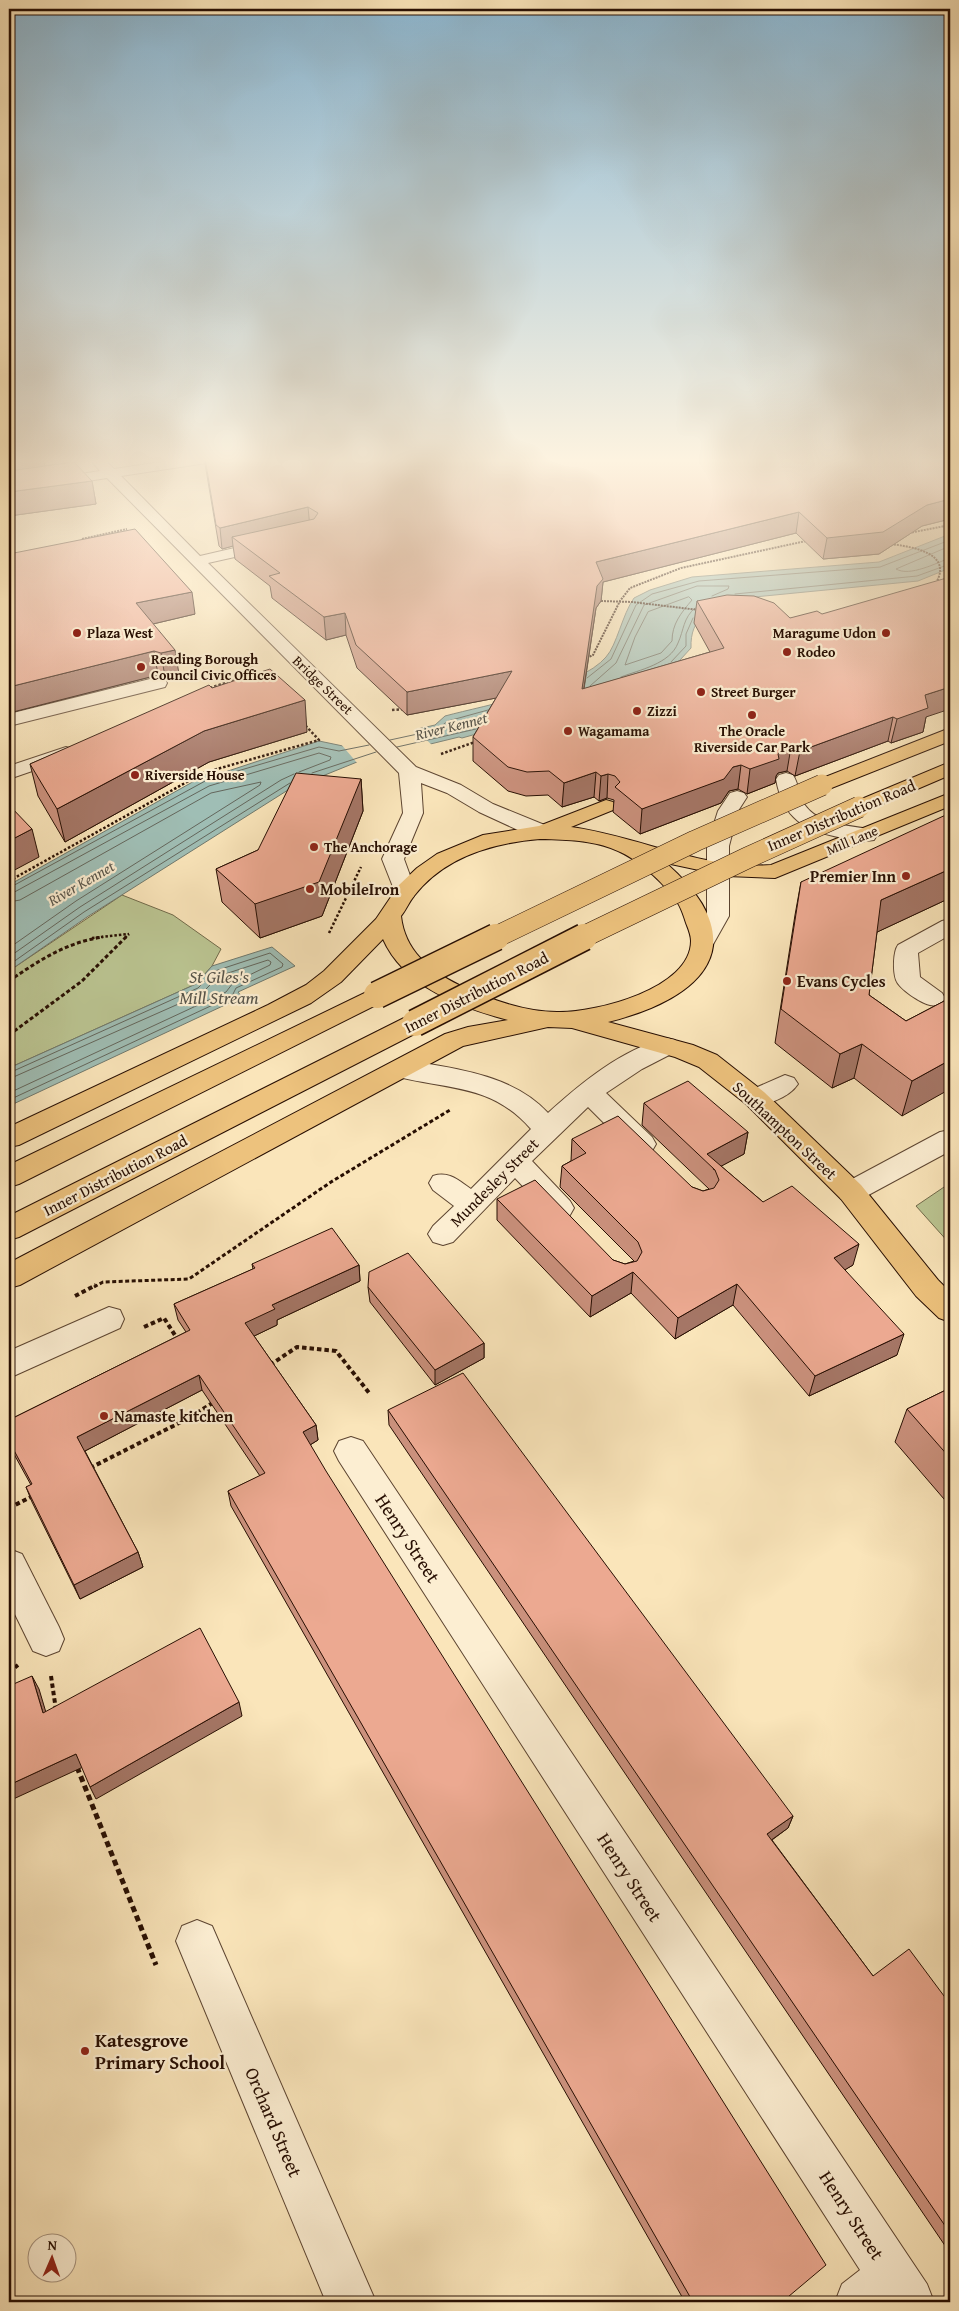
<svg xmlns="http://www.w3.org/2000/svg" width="959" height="2311" viewBox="0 0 959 2311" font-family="'Gentium Book Plus',serif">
<rect width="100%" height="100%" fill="#fae5ba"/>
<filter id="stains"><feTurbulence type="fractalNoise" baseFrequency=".004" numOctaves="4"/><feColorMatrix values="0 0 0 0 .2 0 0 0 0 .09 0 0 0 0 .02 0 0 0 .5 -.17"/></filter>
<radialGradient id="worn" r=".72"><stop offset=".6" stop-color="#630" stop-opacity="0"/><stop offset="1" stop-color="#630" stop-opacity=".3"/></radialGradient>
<g fill="#bbc592" stroke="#716a4a">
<polygon points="122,895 173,915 221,949 212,966 196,984 9,1068 9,971"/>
<polygon points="950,1183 950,1244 916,1206"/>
</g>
<g fill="#9fbeb5" stroke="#6f786d">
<path d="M950 534V568L918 581 734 599C709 610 690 617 691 648L670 671 537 717 462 738 459 737 357 762 288 790 87 917 9 971V885L205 775 225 772 319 741 343 746 435 725 445 716C486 705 580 688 606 657 617 645 622 615 634 598L650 590 692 577 879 562Z"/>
<polygon points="272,947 295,966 238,992 242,997 9,1106 9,1068 196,984 212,966"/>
</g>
<polygon fill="#fae5ba" points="413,727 433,746 358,764 340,743"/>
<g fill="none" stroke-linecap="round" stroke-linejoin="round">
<g stroke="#63665c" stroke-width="1">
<path d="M950 546 896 569C910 577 936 563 950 558"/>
<polyline points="735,594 917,576 950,564"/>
<path d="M689 597 692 600C681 613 672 624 672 641L661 653 625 665 635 637 648 612Z"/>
<polyline points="671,662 686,646 686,634 693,618"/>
<path d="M621 677C639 670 670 664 678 643 684 630 683 618 695 608"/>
<polyline points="587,678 611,659 636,605 652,594 699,581 880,567 950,540"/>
<polyline points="590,686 616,663 644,605 697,586 729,586 728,589 712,596"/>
<polyline points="390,740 436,730 448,721 488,710"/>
<polyline points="397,747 476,729"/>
<polyline points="312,773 376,752"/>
<polyline points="9,888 207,780 319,747 339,751 369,745"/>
<polyline points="9,895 209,786 319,753 331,757 330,760 299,772"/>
<polyline points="9,902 20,900 211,793 261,782 260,785 76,901 9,948"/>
<polyline points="9,957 80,907 281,780 294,774"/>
<polyline points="9,965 84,912 290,783"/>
<polyline points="9,1073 198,988 215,971 270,953 283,964 282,967 236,988 232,996 9,1100"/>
<polyline points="9,1079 201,994 219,976 268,960 271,962 270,965 233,983 226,992 9,1093"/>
</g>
<defs>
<g id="minor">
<polygon points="89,458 103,458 114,469 188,458 220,458 218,461 213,462 121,476 200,556 269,540 275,542 277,545 275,548 208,563 416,767 461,785 493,804 547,826 550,831 547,836 539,837 531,836 479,812 447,793 421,783 423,813 404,859 416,892 413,897 405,899 397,897 382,859 403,813 399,773 107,478 9,493 9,485 100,471"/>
<polygon points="158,677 165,679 167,683 165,687 9,726 9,714"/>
<polygon points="66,747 73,749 76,753 73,757 9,779 9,766"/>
<path d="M786 773 793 775C799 784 798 795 804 804 819 826 850 825 874 830L877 835 874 840C863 842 853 840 843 838 805 831 783 819 776 779L779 775Z"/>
<polygon points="737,791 744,793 747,797 738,811 729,846 729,916 711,948 703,950 695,948 691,943 707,916 707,846 718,811 730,793"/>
<path d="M950 919V935L918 953 920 977 942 993 945 998 942 1003C938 1005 934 1006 930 1005 921 1003 899 989 896 980 893 971 893 952 898 945L942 921Z"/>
<path d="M666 1038 675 1040 679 1046 675 1052 642 1069 606 1093 652 1137 656 1144 652 1151 642 1154 632 1151 588 1107 532 1161 570 1201 574 1208 570 1215 560 1218 550 1215 515 1178 453 1242 443 1245 433 1242 428 1234 433 1226 454 1206 433 1190 429 1183 433 1176C449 1171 458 1180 471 1189L531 1129C490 1082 444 1090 391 1075L387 1069 391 1063C404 1059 416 1063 429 1064 471 1071 518 1080 548 1113 581 1083 621 1050 666 1038Z"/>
<path d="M785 1075 794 1078 798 1084C789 1098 761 1109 746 1104L742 1098 746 1092Z"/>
<polygon points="950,1130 950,1151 861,1199 851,1202 841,1199 837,1192 841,1185 940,1132"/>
<polygon points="109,1307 120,1310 124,1319 120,1328 9,1378 9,1351"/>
<polygon points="351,1437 363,1441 927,2284 934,2302 835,2302 842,2284 860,2270 339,1461 334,1451 339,1441"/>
<polygon points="9,1549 22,1554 59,1627 64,1639 59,1651 46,1656 33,1651 9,1602"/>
<polygon points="197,1920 212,1926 376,2302 326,2302 176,1941 182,1926"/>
</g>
<g id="major">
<polygon points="950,728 950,741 829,789 822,791 815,789 812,785 815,781"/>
<polygon points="950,762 950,775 866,811 859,813 852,811 849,807 852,803"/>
<path d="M950 793V806L775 878 727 876 666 863C757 943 705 998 608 1022L693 1045 717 1055 764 1092 861 1185 938 1280 950 1292V1322L939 1318 916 1296 841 1199 746 1104 699 1067 675 1057 572 1028 548 1027 463 1046 20 1285 9 1288V1263L445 1034 468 1027 508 1020C462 1008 404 987 383 939L341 982 311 1003 19 1145 9 1147V1127L268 1005 306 985 324 971 376 919 399 885 417 868 437 854 483 835 539 826 606 800 613 802 616 806 613 810 571 827C638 836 702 870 771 865ZM540 839C599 840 627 845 668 890 678 900 682 910 686 923 688 928 691 935 691 941 691 989 595 1013 557 1012 524 1012 489 999 459 985 429 970 405 951 401 916 406 910 409 902 414 896 444 857 492 843 540 839Z"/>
<polygon points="377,987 386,990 389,995 386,1000 19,1184 9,1187 9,1165"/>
<polygon points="415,1015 424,1017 427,1023 424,1029 19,1237 9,1240 9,1216 406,1017"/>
</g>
</defs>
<use href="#minor" stroke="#5c4430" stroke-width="2"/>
<use href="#major" stroke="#270e02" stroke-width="2"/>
<g stroke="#270e02" stroke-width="2" stroke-dasharray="2 1" stroke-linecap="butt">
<polyline points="909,533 950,525"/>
<polyline points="82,539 127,529"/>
<path d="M891 544C913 547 953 553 936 583"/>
<polyline points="601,601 632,602 699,610"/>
<polyline points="587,658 593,655 620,601 630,588 681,568 806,541"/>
<polyline points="250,668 257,661"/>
</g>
<g stroke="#270e02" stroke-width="2.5" stroke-dasharray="2.5 2" stroke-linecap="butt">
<polyline points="210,688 242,677 251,667"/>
<polyline points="392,710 405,709"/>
<polyline points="441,754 475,742"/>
<polyline points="9,881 203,773 319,740 305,725"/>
<polyline points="329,933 361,867"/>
<polyline points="92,938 129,934"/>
<polyline points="125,938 129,934"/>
</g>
<g stroke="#270e02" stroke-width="3" stroke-dasharray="4 2.5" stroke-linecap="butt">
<path d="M9 981C38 961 67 942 103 937"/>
<polyline points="9,1035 82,981 126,937"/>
<polyline points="94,1287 103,1282 189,1279 331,1182 450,1110"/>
</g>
<g stroke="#270e02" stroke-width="4" stroke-dasharray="4.5 3" stroke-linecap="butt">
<polyline points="75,1296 96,1285"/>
<polyline points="144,1327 164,1318 178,1340"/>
<polyline points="270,1365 297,1347 336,1351 370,1394"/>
<polyline points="90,1468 189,1418 214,1402"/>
<polyline points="9,1508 33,1496"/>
<polyline points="9,1672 18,1665"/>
<polyline points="51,1676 56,1710"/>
</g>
<polyline stroke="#270e02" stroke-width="5" stroke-dasharray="6 4" stroke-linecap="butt" points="77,1767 156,1965"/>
<use href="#minor" fill="#fceed2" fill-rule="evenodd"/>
<use href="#major" fill="#edc27d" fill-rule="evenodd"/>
<defs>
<g id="major-bridge-far1">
<polyline points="494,938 695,841 822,785"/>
<polyline points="581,938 747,858 859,807"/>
</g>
<g id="major-bridge">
<polyline points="377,995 496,937"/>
<polyline points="415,1023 584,937"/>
</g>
</defs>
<use href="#major-bridge-far1" stroke="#270e02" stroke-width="22" stroke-linecap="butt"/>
<use href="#major-bridge" stroke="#270e02" stroke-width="29" stroke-linecap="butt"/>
<use href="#major-bridge-far1" stroke="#edc27d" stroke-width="21"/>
<use href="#major-bridge" stroke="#edc27d" stroke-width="26"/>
</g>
<g fill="#cb917d" stroke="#270e02">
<polygon points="9,458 43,458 45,466 56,464 49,458 66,458 67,463 92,481 96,504 9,516"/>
<polygon points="204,458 950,458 950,519 922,526 879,554 823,559 796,533 603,582 601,601 596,608 584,689 710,652 694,623 697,601 790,618 926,717 923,732 891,743 888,741 795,776 787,771 778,773 776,776 775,783 747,794 738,789 729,791 721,803 640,834 613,812 614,800 607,798 599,801 594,797 562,807 548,795 526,796 508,791 473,761 473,737 496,698 407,715 357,668 346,635 326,640 272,598 270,586 235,559 233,546 222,549 219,546"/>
<polygon points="9,554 195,614 153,624 179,674 165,677 158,675 9,713"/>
<polygon points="212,688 307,732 209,762 65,842 38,796 30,764"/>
<polygon points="361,779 363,811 322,916 260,938 222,902 216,869 258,850"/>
<polygon points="801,882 950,898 877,932 869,995 906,1021 950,998 902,1116 854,1078 832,1088 775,1043 795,915"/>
<polygon points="644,1103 748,1132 744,1154 721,1166 763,1202 853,1265 844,1270 897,1355 809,1396 733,1305 675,1339 631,1293 590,1317 497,1220 497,1199 613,1260 625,1264 634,1261 560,1187 562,1166 571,1161 572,1139 692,1187 703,1191 709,1189 642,1125"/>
<polygon points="252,1264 359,1265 360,1281 277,1320 277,1325 254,1336 316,1425 318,1440 310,1445 783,2302 685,2302 231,1506 228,1491 260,1476 202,1390 85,1451 138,1552 143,1567 80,1599 32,1502 26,1487 31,1485 9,1445 9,1420 186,1332 178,1320 174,1304 253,1269"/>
<polygon points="368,1287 484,1343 484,1358 435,1385 370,1302"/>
<polygon points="950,1388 950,1506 895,1442 907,1409"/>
<polygon points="388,1410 793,1816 788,1828 772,1840 873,1976 950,2004 950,2253 389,1425"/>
</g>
<g fill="#a57666" stroke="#270e02">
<polygon points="24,458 43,458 47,477 9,483 9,460"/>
<polygon points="62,458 66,458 69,474 66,474"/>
<polygon points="92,481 96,504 9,516 9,492"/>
<polygon points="950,499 950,519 922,526 879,554 823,559 827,538 927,505"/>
<polygon points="308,507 310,528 232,537 233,546 222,549 220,528"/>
<polygon points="799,512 796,533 603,582 601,601 596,608 580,713 582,689 596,562"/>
<polygon points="192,592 195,614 140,627 136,603"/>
<polygon points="345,613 346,635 326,640 324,617"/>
<polygon points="175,650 179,674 165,677 161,653"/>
<polygon points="154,651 158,675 9,713 9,687"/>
<polygon points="512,671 512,695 407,715 407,692"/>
<polygon points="950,687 950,709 926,717 923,732 891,743 897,719 925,695"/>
<polygon points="305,700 307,732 209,762 65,842 57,809 204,731"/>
<polygon points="893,717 888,741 795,776 800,751"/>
<polygon points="791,747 787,771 778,773 776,776 775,783 747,794 750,769 778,754 782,749"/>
<polygon points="741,765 738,789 729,791 721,803 640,834 642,809 733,767"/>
<polygon points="596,772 594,797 562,807 564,783"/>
<polygon points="608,774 607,798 599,801 601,776"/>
<polygon points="361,779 363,811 322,916 260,938 255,904"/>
<polygon points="32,829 39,857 9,873 9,841"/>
<polygon points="950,869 950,898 873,934 881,900"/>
<polygon points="862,1044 854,1078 832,1088 840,1054"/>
<polygon points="950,1060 950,1089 902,1116 912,1081"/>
<polygon points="748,1132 744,1154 714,1170 707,1154"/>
<polygon points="859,1244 853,1265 828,1280 834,1258"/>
<polygon points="359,1265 360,1281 277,1320 277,1325 248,1339 245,1323 272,1305"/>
<polygon points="633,1272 631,1293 590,1317 592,1296"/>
<polygon points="737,1284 733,1305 675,1339 678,1318"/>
<polygon points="904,1334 897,1355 809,1396 815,1376"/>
<polygon points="484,1343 484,1358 435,1385 435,1370"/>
<polygon points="199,1375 202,1390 83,1452 77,1437"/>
<polygon points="316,1425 318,1440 305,1448 303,1432"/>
<polygon points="138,1552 143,1567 80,1599 74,1585"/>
<polygon points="32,1676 39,1689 50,1726 43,1713"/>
<polygon points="239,1702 242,1716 96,1799 90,1787"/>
<polygon points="76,1754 83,1767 9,1801 9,1785"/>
<polygon points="793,1816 788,1828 763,1846 767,1834"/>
</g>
<g fill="#eca991" stroke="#270e02">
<polygon points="9,458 24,458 9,460"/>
<polygon points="205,458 950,458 950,499 927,505 883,532 827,538 799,512 596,562 603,579 597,586 582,689 724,648 697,601 727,595 754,596 774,603 790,618 817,611 822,614 950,577 950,687 925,695 928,708 897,719 893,717 800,751 791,747 782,749 778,754 779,759 750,769 741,765 733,767 724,779 642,809 615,787 620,782 615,776 608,774 601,776 596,772 564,783 549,771 527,772 508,767 473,737 512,671 407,692 356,645 345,613 324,617 269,576 280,573 232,537 314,519 318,513 308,507 220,528 216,525"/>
<polygon points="74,462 92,481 9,492 9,471"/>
<polygon points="135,529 192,592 136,603 175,650 161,653 154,651 9,687 9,554"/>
<polygon points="270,669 305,700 204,731 57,809 30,764 209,685 212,688"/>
<polygon points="296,773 361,779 319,882 255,904 216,869 258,850"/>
<polygon points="9,805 32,829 9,841"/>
<polygon points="950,813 950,869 881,900 869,995 906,1021 950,998 950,1060 912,1081 862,1044 840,1054 781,1009 801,882"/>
<polygon points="688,1081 748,1132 707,1154 763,1202 792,1186 859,1244 834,1258 904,1334 815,1376 737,1284 678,1318 633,1272 592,1296 497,1199 535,1180 613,1260 625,1264 637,1261 642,1252 638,1242 562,1166 586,1153 572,1139 618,1116 692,1187 703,1191 714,1188 719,1180 715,1170 644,1103"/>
<polygon points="332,1228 359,1265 272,1305 275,1309 245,1323 316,1425 303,1432 326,1471 826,2265 782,2302 693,2302 228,1491 265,1473 199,1375 77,1437 138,1552 74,1585 26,1487 32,1484 9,1441 9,1420 190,1330 174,1304 255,1268 252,1264"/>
<polygon points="408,1253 484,1343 435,1370 368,1287 369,1272"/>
<polygon points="463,1373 793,1816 767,1834 873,1976 909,1949 950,2004 950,2233 388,1410"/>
<polygon points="950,1388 950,1458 907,1409"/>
<polygon points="200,1628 239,1702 90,1787 76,1754 9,1785 9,1686 32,1676 43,1713"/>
</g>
<linearGradient id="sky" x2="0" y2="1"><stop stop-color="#8bb8d4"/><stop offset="0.59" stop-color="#fdf3e0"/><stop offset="1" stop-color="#fdf3e0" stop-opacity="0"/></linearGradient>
<rect width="959" height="781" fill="url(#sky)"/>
<g fill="#8f2418" stroke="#fceed2" stroke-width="2">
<circle cx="77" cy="633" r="5"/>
<circle cx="886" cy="633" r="5"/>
<circle cx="787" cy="652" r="5"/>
<circle cx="141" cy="667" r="5"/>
<circle cx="701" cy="692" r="5"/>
<circle cx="637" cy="711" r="5"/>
<circle cx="752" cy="715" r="5"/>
<circle cx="568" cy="731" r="5"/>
<circle cx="135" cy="775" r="5"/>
<circle cx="314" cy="847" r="5"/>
<circle cx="906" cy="876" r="5"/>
<circle cx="310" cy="889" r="5"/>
<circle cx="787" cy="981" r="5"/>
<circle cx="104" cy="1416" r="5"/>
<circle cx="85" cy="2051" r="5"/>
</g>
<g text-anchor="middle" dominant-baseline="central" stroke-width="4.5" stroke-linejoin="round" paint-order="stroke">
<g font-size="14" font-weight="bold" fill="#270e02" stroke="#fceed2" text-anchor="start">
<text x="87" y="633">Plaza West</text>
<text x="876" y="633" text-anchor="end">Maragume Udon</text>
<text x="797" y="652">Rodeo</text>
<text x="151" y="659">Reading Borough<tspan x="151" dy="16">Council Civic Offices</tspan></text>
<text x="711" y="692">Street Burger</text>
<text x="647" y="711">Zizzi</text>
<text x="578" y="731">Wagamama</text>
<text x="752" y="731" text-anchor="middle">The Oracle<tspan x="752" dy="16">Riverside Car Park</tspan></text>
<text x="145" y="775">Riverside House</text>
<text x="324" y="847">The Anchorage</text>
</g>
<g font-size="14" fill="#270e02" stroke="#fceed2">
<text transform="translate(323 685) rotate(44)">Bridge Street</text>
<text transform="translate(852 840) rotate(-23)">Mill Lane</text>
</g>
<g font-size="15" font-style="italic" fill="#57544a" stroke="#fceed2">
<text transform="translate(451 726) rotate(-14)">River Kennet</text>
<text transform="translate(81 883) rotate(-30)">River Kennet</text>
</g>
<g font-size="16" fill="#270e02" stroke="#fceed2">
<text transform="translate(841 815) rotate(-23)">Inner Distribution Road</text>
<text transform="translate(476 992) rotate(-27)">Inner Distribution Road</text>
<text transform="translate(785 1130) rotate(43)">Southampton Street</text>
<text transform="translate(115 1175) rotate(-27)">Inner Distribution Road</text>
<text transform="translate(494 1182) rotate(-45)">Mundesley Street</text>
</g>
<g font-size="16" font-weight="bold" fill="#270e02" stroke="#fceed2" text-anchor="start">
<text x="896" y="876" text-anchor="end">Premier Inn</text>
<text x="320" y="889">MobileIron</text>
<text x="797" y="981">Evans Cycles</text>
<text x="114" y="1416">Namaste kitchen</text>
</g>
<g font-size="18" font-style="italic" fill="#57544a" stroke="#fceed2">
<text x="219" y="976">St Giles's<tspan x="219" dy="21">Mill Stream</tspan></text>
</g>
<g font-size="19" fill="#270e02" stroke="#fceed2">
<text transform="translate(408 1538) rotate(57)">Henry Street</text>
<text transform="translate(630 1877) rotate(57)">Henry Street</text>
<text transform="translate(274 2122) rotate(67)">Orchard Street</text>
<text transform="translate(852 2215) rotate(57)">Henry Street</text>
</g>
<g font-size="19" font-weight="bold" fill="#270e02" stroke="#fceed2" text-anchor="start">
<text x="95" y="2040">Katesgrove<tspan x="95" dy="22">Primary School</tspan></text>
</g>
</g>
<rect width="959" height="2311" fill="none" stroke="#fae5ba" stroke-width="30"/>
<rect x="10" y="10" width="939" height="2291" fill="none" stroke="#270e02" stroke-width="2.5"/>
<rect x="15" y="15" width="929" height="2281" fill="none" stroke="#270e02"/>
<g transform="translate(52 2258) rotate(2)"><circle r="24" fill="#fceed2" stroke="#a7947f"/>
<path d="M0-4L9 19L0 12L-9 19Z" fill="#8f2418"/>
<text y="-8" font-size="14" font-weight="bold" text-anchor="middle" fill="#270e02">N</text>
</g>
<rect width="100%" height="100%" filter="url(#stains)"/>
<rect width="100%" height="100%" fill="url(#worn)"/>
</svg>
